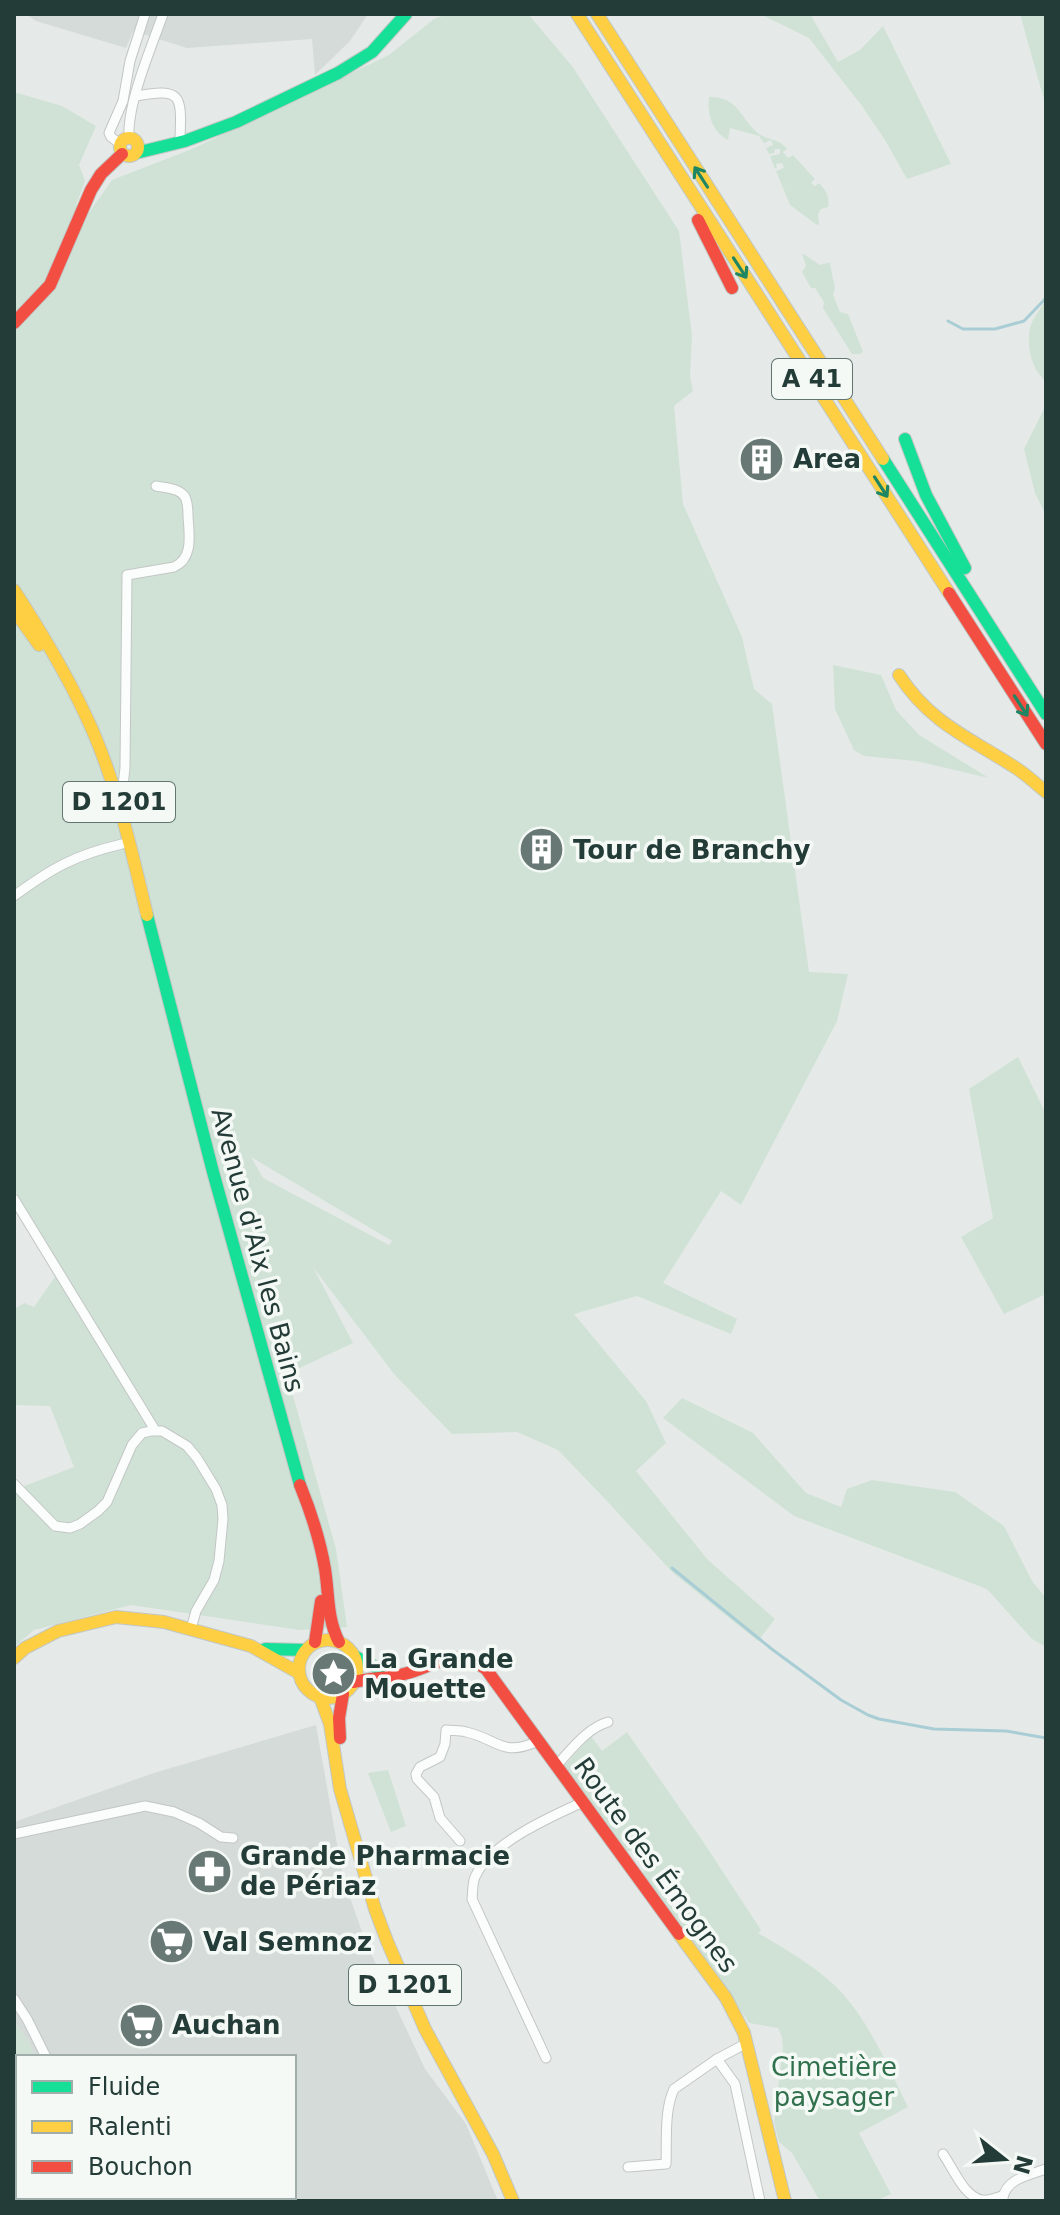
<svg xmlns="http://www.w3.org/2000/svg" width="1060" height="2215" viewBox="0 0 1060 2215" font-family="'DejaVu Sans',sans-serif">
<rect width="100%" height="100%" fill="#e5eae8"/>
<g fill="#d4dbd8">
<polygon points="26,14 368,14 350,41 315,75 312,39 187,48 133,31 126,48 36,21"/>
<polygon points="316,1725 343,1878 366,1943 425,2069 466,2124 498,2201 97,2201 96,2197 294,2197 294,2057 35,2057 28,2041 14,2021 14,1822 154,1773"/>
</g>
<g fill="#d0e2d6" fill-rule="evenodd">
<path d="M447 14H528L572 66 679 231 692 336 690 376 693 391 674 406 683 504 742 637 754 689 772 704 809 972 848 974 837 1021 741 1205 721 1191 663 1283 737 1319 731 1334 637 1296 574 1314 646 1401 666 1443 636 1471 708 1560 775 1619 758 1641 673 1573 606 1500 558 1450 517 1432 452 1434 394 1374 313 1267 353 1343 287 1374 336 1549 347 1627 300 1630 131 1605 34 1630 14 1647V1490L74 1467 50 1406 14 1405V1309L24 1303 34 1307 61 1268 14 1189V92L62 106 96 126 79 165 85 181 76 205 88 214 112 180 192 149 389 55 434 19ZM251 1157 392 1241 389 1245 263 1178Z"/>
<polygon points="760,14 810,14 838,62 860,50 883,26 951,164 907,179 885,140 862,106 809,38"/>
<polygon points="1020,14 1046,14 1046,100 1044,100"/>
<path d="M709 97C739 96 740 119 759 134 768 140 780 139 787 149L783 152 788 158 793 155 815 179 811 183 815 186 819 183C826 190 830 197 828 207L821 209 818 214 819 224 817 225 790 205 776 171 784 168 782 163 776 164 777 168 775 169 770 156 780 154V149H775L774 153 769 154 766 148 773 145 771 140 764 143 759 136 730 128 728 140C712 132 707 114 709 97Z"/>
<polygon points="802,253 820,265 831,262 830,264 835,288 833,295 840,312 848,314 863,352 860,354 852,354 823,308 824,302 815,288 811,288 802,272 806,266"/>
<path d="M1046 300V381C1032 371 1026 345 1030 328 1032 319 1041 308 1046 300Z"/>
<polygon points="1046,405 1046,515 1035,493 1024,449"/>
<polygon points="833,665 881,675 896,710 919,735 989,778 916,761 864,756 854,750 835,709"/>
<polygon points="1018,1057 1046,1114 1046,1294 1004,1314 961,1237 993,1218 969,1089"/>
<polygon points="682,1398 753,1433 806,1493 841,1507 847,1489 872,1480 955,1492 1004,1526 1032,1581 1046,1598 1046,1647 1032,1639 987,1589 794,1516 663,1418"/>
<path d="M627 1732 702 1840 761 1930 758 1933C785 1949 823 1971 843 1994 872 2027 889 2069 908 2107L859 2133 891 2194 880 2199 881 2201H820L792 2153 779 2142 774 2122 783 2047 782 2037 778 2028 749 2023 714 1970 643 1875 645 1865 636 1849 626 1852 564 1766 591 1736 602 1751Z"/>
<polygon points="388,1770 406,1826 391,1832 368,1773"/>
<polygon points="14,2021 28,2041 35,2057 18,2057 18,2197 96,2197 97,2201 14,2201"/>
</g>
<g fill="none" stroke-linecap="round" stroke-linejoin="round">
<g stroke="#a9cdd5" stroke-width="3">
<polyline points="948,321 963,329 995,329 1024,321 1046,298"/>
<polyline points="672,1568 773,1650 841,1700 868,1715 879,1719 934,1729 1006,1731 1046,1738"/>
</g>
<defs>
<g id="street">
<path d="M136 96C181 88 182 94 180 138"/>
<path d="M129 138C127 103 151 49 163 14"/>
<polyline points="120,144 111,137 109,133 123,101 130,61 145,14"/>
<path d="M121 803 125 768 127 575 174 567C194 558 189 534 188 516 188 510 188 503 185 497 179 488 166 488 156 486"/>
<path d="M14 896C52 868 75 855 122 844"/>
<polyline points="14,1199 155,1430"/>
<polyline points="14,1484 55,1526 70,1528 80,1524 98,1511 107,1502 132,1445 142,1433 151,1431 162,1431 187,1446 197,1458 216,1489 222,1505 223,1519 219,1561 214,1580 196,1611 191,1629"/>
<path d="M556 1766C571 1750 587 1728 608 1722"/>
<polyline points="14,1834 145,1806 174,1812 199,1823 221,1837 233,1838"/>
<path d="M460 1841 440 1818 434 1797 417 1779 416 1774 420 1767 440 1757 445 1744 446 1730C452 1731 460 1730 466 1732 498 1739 502 1758 538 1741"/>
<polyline points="14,1999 27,2019 46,2057"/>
<path d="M546 2058 472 1899C473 1892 472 1881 476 1875 491 1843 552 1816 583 1802"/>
<polyline points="717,2059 735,2084 760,2201"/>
<path d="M943 2154C953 2168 964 2197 982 2200 988 2201 996 2198 1002 2196"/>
<path d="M628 2167 666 2164C667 2141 664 2110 674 2089L717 2059 747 2043"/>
<polyline points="105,2197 109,2201"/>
<path d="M1003 2198C1006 2179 1029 2175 1046 2169"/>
</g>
<g id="fast">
<polyline points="136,153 185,141 236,122 338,73 372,52 406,14"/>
<polyline points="905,439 926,495 965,568"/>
<polyline points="883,459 1046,714"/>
<polyline points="147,915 213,1172 300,1485"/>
<polyline points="265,1649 305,1650"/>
<polyline points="354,1656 391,1675"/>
</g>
<g id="slow">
<polyline points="577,14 949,593"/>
<polyline points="597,14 883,459"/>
<circle cx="129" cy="147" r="9"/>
<path d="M14 590C40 630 65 671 85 714 115 776 131 848 147 915"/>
<polyline points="14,610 39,645"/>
<path d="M899 675C931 724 970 738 1016 768 1027 775 1036 784 1046 792"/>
<circle cx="328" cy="1669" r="29"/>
<polyline points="14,1658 25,1648 58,1631 116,1617 164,1622 251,1646 299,1673"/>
<polyline points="320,1697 330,1724 340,1789 375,1909 387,1941 425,2029 493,2154 513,2201"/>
<polyline points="679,1934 726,1998 744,2033 785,2201"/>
</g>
<g id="jam">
<polyline points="698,220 732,288"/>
<polyline points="14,323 50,285 91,190 101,174 122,154"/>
<polyline points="949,593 1046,744"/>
<path d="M300 1485C311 1512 320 1540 325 1569 329 1594 327 1619 339 1642"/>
<polyline points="315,1642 321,1601"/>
<path d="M354 1682C370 1678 388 1678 404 1674 437 1666 454 1645 486 1669L679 1934"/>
<polyline points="340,1738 339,1718 343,1694"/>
</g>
</defs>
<use href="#street" stroke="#c2c7c5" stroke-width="11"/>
<use href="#fast" stroke="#c1c7c5" stroke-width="14"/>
<use href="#slow" stroke="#c1c7c5" stroke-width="14"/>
<use href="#jam" stroke="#c1c7c5" stroke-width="14"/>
<use href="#street" stroke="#fbfcfc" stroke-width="9"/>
<use href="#fast" stroke="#16e098" stroke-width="12"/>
<use href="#slow" stroke="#ffcf43" stroke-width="12"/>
<use href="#jam" stroke="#f24e42" stroke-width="12"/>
</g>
<defs><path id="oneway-shaft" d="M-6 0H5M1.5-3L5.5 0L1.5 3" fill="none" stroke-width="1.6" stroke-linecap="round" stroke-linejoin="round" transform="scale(2)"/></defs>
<g stroke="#1e8663">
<use href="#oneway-shaft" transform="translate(701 177) rotate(-123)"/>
<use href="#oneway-shaft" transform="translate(740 268) rotate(57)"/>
<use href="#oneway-shaft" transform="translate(881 487) rotate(57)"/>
<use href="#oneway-shaft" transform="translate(1021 706) rotate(57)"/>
</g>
<defs>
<symbol id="building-disc" viewBox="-11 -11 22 22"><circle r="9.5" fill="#687975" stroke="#f4f9f6"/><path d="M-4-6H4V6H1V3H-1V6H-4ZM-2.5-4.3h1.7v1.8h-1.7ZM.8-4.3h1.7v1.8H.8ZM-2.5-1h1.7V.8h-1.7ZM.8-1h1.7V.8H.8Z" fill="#fff"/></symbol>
<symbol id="sight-disc" viewBox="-11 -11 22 22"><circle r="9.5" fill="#687975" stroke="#f4f9f6"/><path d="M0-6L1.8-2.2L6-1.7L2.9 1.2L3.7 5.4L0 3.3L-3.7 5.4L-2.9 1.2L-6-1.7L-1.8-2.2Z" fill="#fff"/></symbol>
<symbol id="pharmacy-disc" viewBox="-11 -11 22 22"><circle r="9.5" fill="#687975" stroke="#f4f9f6"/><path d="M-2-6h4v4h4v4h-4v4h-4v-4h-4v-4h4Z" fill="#fff"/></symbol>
<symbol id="supermarket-disc" viewBox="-11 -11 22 22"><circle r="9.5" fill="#687975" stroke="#f4f9f6"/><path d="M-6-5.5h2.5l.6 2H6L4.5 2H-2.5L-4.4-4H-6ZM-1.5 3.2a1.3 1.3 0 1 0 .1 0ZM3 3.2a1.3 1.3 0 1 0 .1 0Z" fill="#fff"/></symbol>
</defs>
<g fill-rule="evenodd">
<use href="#building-disc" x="736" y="434" width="51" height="51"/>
<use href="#building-disc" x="516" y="824" width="51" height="51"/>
<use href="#sight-disc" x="308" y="1648" width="51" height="51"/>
<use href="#pharmacy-disc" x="184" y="1846" width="51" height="51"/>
<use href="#supermarket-disc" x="146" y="1916" width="51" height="51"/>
<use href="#supermarket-disc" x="116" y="2000" width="51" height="51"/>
</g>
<g text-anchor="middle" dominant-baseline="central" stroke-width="7" stroke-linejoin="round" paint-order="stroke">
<g fill="#f4f9f6" stroke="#627570" stroke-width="2">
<rect x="772" y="359" width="80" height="40" rx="6"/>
<rect x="63" y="782" width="112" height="40" rx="6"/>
<rect x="349" y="1965" width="112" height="40" rx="6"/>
</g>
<g font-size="24" font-weight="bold" fill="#243c37">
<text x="812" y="379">A 41</text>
<text x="119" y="802">D 1201</text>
<text x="405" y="1985">D 1201</text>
</g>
<g font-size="26" font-weight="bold" fill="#243c37" stroke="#f4f9f6" text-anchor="start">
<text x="793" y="459">Area</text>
<text x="573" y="850">Tour de Branchy</text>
<text x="364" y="1659">La Grande<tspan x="364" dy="30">Mouette</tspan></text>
<text x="240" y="1856">Grande Pharmacie<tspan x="240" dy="30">de Périaz</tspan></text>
<text x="203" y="1942">Val Semnoz</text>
<text x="172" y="2025">Auchan</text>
</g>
<g font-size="26" fill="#243c37" stroke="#f4f9f6">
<text transform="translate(258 1250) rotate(75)">Avenue d'Aix les Bains</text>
<text transform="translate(656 1865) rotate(54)">Route des Émognes</text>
</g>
<g font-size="26" fill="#31704d" stroke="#f4f9f6">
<text x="834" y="2067">Cimetière<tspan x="834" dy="30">paysager</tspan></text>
</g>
</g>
<rect width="1060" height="2215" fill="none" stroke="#243c37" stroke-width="32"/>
<rect x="16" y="2055" width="280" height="144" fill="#f4f9f6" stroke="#a1adaa" stroke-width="2"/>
<rect x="32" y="2081" width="40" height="12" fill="#16e098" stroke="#a1adaa" stroke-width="2"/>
<text x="88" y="2095" font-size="24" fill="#243c37">Fluide</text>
<rect x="32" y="2121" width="40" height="12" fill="#ffcf43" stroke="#a1adaa" stroke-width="2"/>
<text x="88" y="2135" font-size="24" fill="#243c37">Ralenti</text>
<rect x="32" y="2161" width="40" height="12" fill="#f24e42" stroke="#a1adaa" stroke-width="2"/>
<text x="88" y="2175" font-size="24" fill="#243c37">Bouchon</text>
<g transform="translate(1004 2159) rotate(107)" stroke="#f4f9f6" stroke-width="6" paint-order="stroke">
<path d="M0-6L14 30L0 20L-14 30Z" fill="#243c37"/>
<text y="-12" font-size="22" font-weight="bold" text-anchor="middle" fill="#243c37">N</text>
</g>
</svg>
